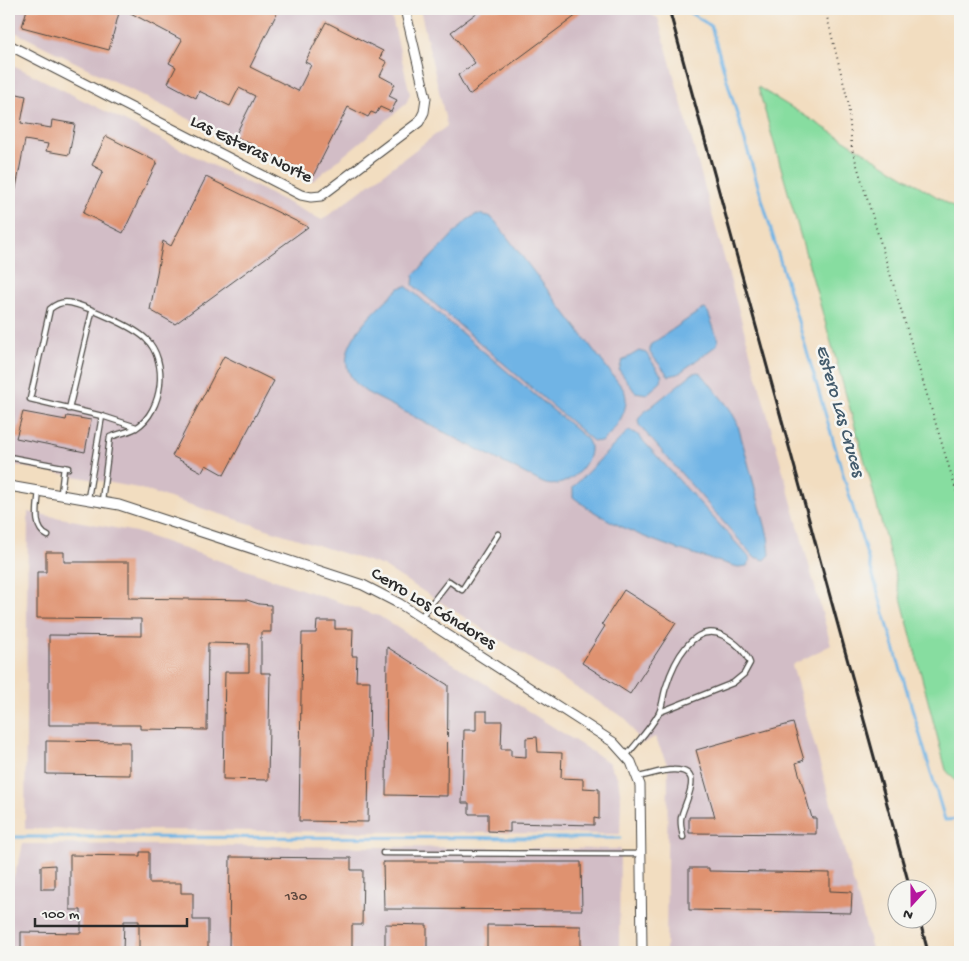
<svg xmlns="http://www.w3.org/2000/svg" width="969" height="961" viewBox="0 0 969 961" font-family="'Gochi Hand',sans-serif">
<rect width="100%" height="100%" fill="#f6f6f2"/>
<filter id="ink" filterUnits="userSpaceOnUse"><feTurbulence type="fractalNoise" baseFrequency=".02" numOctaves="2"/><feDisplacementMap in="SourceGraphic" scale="10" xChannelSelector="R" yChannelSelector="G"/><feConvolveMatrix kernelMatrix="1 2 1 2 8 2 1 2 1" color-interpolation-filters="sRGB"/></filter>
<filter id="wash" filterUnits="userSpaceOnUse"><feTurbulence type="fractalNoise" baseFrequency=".0096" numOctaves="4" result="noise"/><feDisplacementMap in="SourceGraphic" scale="20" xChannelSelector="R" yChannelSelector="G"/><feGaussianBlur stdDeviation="1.12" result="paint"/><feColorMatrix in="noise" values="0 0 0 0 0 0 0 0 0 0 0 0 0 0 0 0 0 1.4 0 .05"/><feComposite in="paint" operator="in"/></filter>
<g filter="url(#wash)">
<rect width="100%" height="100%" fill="#f2ddc0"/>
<g fill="#d2bdc6">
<polygon points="9,9 390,9 410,94 406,104 313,181 9,29"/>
<polygon points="420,9 640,9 658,18 831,645 792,665 873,952 666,952 668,766 655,737 641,744 626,719 383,566 138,488 9,464 9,63 322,220 447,126"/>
<polygon points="28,512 136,532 379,616 608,762 618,778 621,799 620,834 25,829"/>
<polygon points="23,844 620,849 619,952 9,952 9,889 20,858"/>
</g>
<polygon fill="#87dda0" stroke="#598466" points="758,87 960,211 960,786 946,770 870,479"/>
<g fill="#6fb4e5" stroke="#4d7088">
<path d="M477 214 489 216 495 221 624 390C632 408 615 431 601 442L593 441 413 285 414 275 467 220Z"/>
<path d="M406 286 587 439C601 459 565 493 543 483L366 392C317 357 373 314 399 288Z"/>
<polygon points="705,309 708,312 718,340 717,345 678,374 669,376 650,353 650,345 701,310"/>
<polygon points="639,351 646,353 662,376 661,382 647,394 635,392 619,370 622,361"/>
<polygon points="698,372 702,374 730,409 737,422 768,536 770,555 765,560 754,557 639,425 638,420 642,414 693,373"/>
<path d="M628 431 636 433 749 557 750 561 747 566 738 567C682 551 620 534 573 497V487Z"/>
</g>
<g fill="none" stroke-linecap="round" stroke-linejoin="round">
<g stroke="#6fb4e5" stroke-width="3">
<polyline points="684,9 711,26 945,820 960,819"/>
<polyline points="13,837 620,838"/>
</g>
</g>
<g id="blocks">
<g fill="#df926f">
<polygon points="27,9 120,9 109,50 22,27"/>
<polygon points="123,9 279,9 250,67 298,91 311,65 305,62 326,22 383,51 380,58 387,62 380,76 395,84 389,96 397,100 391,112 380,107 376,114 371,112 368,117 348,107 313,176 235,136 255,96 239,88 230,106 199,91 196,98 168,83 176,67 169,63 182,40"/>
<polygon points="482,9 585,9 469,95 458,75 475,63 451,32"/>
<polygon points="9,92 26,96 21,123 51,128 52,120 75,124 69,155 46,151 48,144 25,140 13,204 9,203"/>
<polygon points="106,136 157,162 123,233 83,213 103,171 92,165"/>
<polygon points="206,177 308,227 175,324 150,310 163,241 171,246"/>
<polygon points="224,356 274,381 224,475 206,465 202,472 172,456"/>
<polygon points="23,412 66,420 67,416 91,420 85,452 16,438"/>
<polygon points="46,552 64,552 64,562 129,562 129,598 247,600 259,604 271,605 271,632 261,632 261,673 270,673 268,780 223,779 225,672 249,672 249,644 208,643 207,730 140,729 140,725 49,725 49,635 141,636 141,619 37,618 37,572 46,572"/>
<polygon points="624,590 676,623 630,694 582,663 605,626 602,624"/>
<polygon points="317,621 335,621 335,629 353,629 352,656 357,656 356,681 370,681 368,822 299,821 302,633 316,633"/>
<polygon points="387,647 448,685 447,796 386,795"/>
<polygon points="476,711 487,711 487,721 502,721 501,749 511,749 511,756 526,757 526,738 537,737 538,752 562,753 561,778 583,779 583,788 599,789 599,819 594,818 594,825 510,823 510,832 488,831 488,814 469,814 469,803 462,803 464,730 476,730"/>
<polygon points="793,723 804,760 796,763 812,818 816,818 816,834 689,833 689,817 715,817 696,750"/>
<polygon points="46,741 130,742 130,775 46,774"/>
<polygon points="140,852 149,852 149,883 181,883 181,893 193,893 193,920 208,920 208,952 139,952 139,921 124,921 123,952 21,952 21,932 81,933 81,910 70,910 70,855 140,856"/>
<polygon points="230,857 351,858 351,870 363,870 362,925 352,925 352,952 229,952"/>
<polygon points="383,862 581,862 582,910 384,909"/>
<polygon points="55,865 55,889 41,889 41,866"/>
<polygon points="689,868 709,868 709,871 830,873 830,891 852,892 851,913 689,910"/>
<polygon points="385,924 427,925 427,952 385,952"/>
<polygon points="487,925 581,926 581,952 487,952"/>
</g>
</g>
</g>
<g filter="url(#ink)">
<use href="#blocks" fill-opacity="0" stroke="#494641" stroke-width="1"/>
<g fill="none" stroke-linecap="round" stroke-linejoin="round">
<defs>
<g id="service">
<polyline points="69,409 92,312"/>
<polyline points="9,457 68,468"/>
<path d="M39 490C38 505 32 529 48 536"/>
<polyline points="61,493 64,467"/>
<polyline points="88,498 102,416"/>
<path d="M102 501 110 437C119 434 128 432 136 428 163 411 169 361 146 339 134 327 88 307 71 303 63 301 56 304 50 309L30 399 102 416 136 427"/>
<polyline points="421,617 449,581 462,590 498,534"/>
<path d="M627 755C637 742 651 728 659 713 663 705 663 695 666 687 673 664 693 620 724 636 735 642 745 650 750 663L744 674 733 683 660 712"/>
<path d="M638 777C649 775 662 770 673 770 707 769 684 802 681 818 680 824 682 831 683 837"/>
<polyline points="383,853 641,854"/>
</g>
<g id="minor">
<polyline points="9,45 301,195 311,197 321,196 419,122 424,112 426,98 405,9"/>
<polyline points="9,486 119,505 363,585 400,604 613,742 631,762 640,785 642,952"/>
</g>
</defs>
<use href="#service" stroke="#494641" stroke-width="7"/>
<use href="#minor" stroke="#494641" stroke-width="11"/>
<polyline stroke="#494641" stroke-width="2" stroke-dasharray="1 4" stroke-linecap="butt" points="825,9 848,101 852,149 960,503"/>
<use href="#service" stroke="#fff" stroke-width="4.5"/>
<use href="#minor" stroke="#fff" stroke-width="9"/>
<g stroke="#2b2b2b" stroke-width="3">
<polyline points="669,9 910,888"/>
<polyline points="919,918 928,952"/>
</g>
</g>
</g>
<g text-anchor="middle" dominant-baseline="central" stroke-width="5" stroke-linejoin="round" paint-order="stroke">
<g font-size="15" fill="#58453c">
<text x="296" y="897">130</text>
</g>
<g font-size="18" fill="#2b2b2b" stroke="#f6f6f2">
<text transform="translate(251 150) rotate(26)">Las Esteras Norte</text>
<text transform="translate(433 609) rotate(31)">Cerro Los Cóndores</text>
</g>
<g font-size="19" font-style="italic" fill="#435b6c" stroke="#f6f6f2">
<text transform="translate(839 411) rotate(74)">Estero Las Cruces</text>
</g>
</g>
<rect width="969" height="961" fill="none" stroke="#f6f6f2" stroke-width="30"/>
<g transform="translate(912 904) rotate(201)"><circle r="24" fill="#f6f6f2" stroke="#a5a5a2"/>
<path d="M0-4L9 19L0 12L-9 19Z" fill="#b5179e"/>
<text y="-8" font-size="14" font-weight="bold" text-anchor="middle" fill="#2b2b2b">N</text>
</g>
<path d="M35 918v8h152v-8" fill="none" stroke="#2b2b2b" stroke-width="2.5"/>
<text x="42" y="918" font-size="15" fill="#2b2b2b" stroke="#f6f6f2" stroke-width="4" paint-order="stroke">100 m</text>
</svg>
